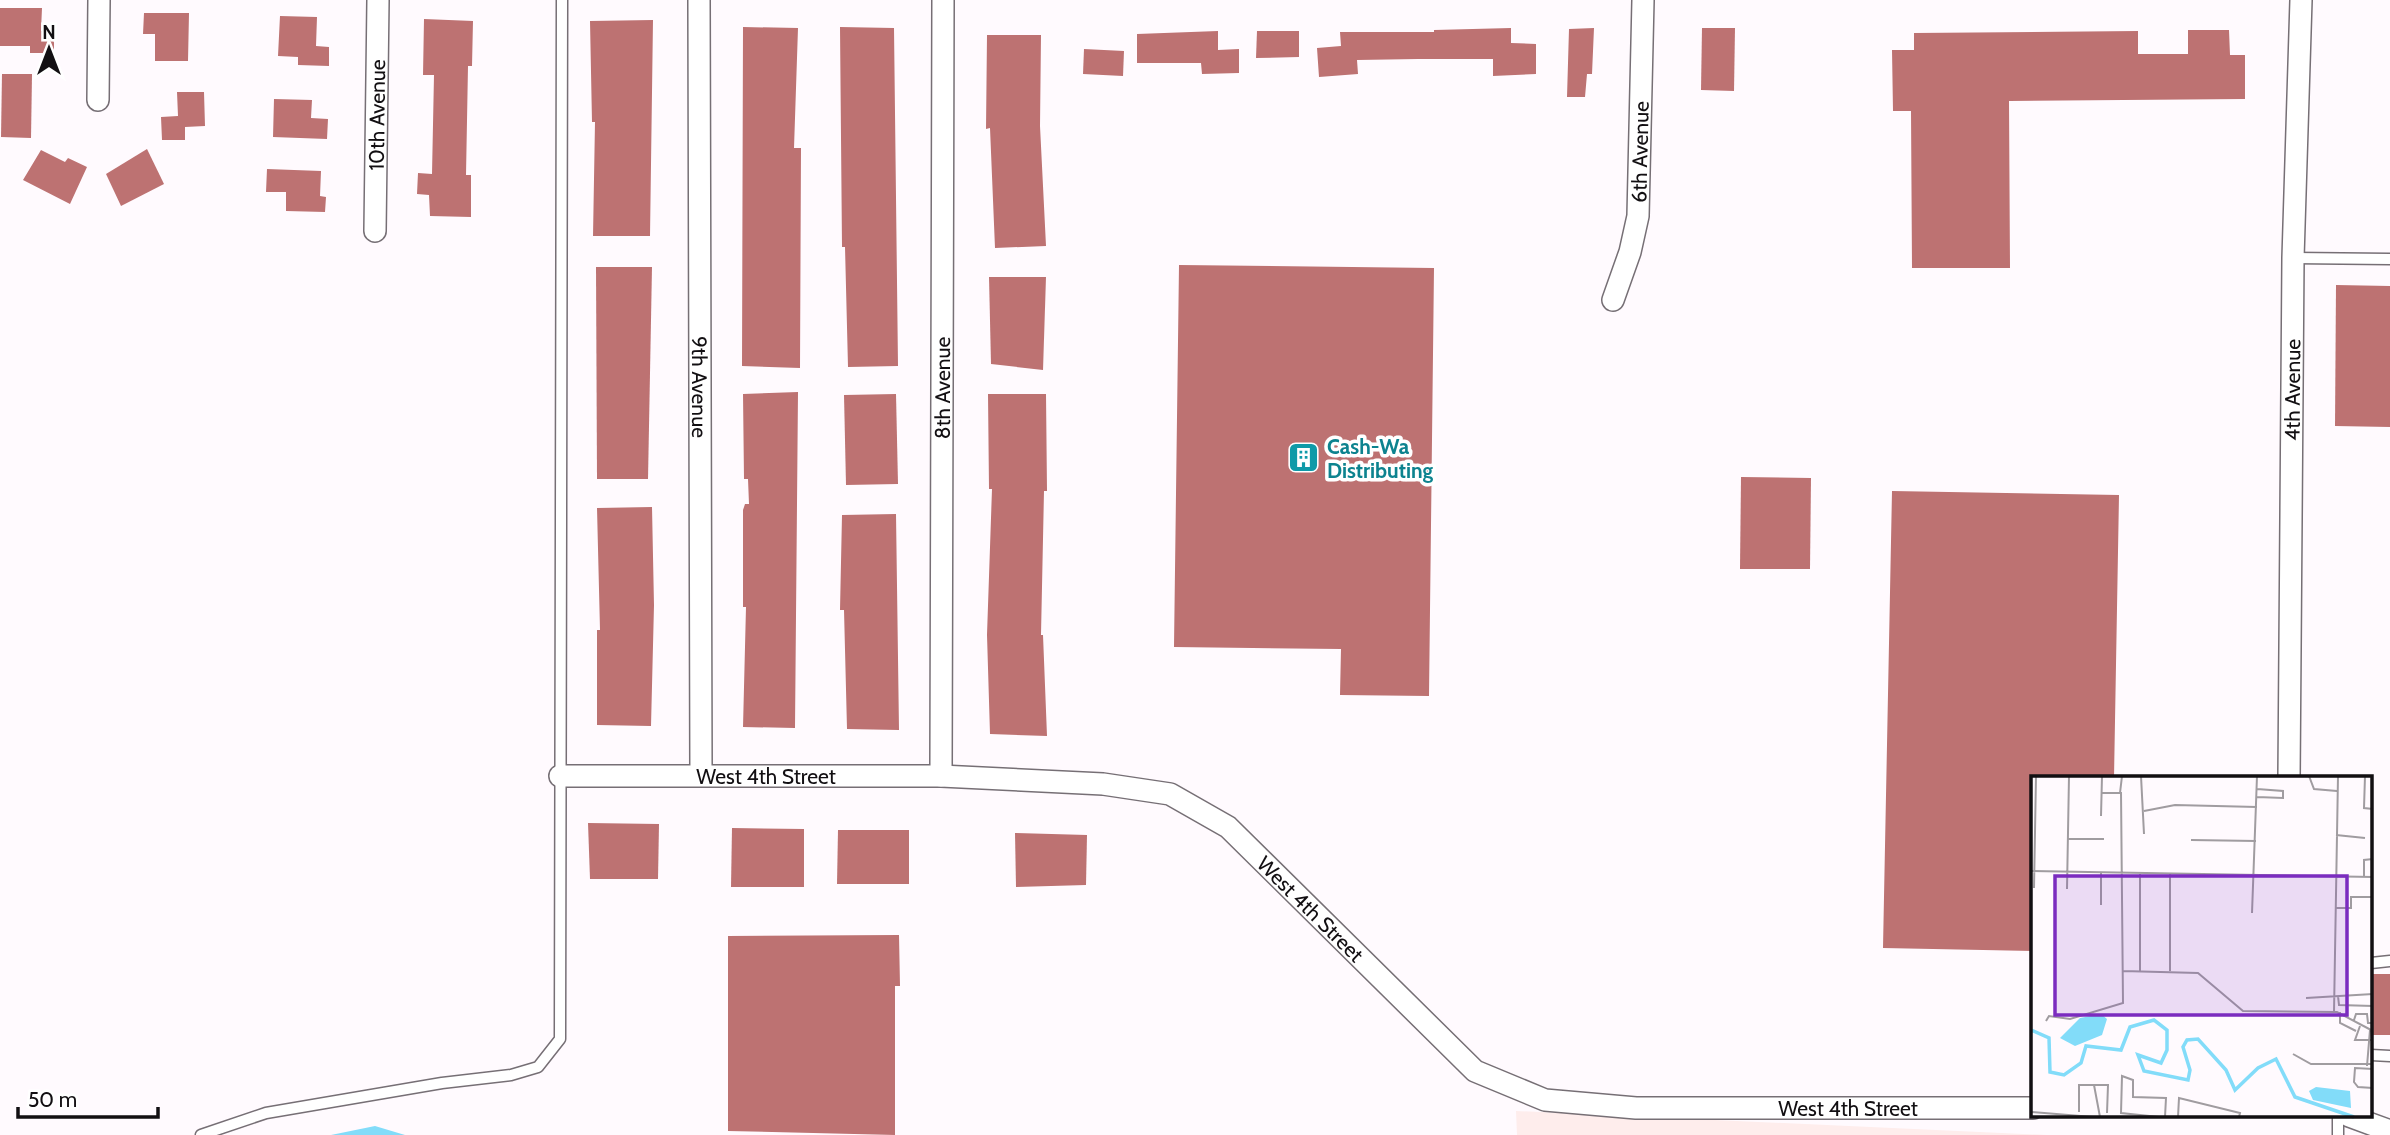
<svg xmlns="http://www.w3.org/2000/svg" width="2390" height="1135" viewBox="0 0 2390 1135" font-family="Cabin,sans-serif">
<rect width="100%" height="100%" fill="#fffafe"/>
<polygon fill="#feedec" points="1516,1111 2047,1135 1517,1135"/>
<polygon fill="#82dcf9" points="375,1126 405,1135 331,1135"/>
<g fill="#bd7272">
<polygon points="0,8 42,8 41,31 54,31 54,53 30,53 30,46 0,46"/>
<polygon points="144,13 189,13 188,61 155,61 155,34 143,34"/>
<polygon points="280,16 317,17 316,46 329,47 329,66 298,65 298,57 278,56"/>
<polygon points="424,19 473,21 472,66 468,66 466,175 471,175 471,217 430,216 429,195 417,194 418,173 432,174 434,75 423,75"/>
<polygon points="653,20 650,236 593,236 595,122 592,122 590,21"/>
<polygon points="743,27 798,28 794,148 801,148 800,368 742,366"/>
<polygon points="840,27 894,28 898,366 848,367 845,247 842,247"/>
<polygon points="1511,28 1511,43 1536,44 1536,74 1493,76 1493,59 1418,59 1357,60 1358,74 1319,77 1317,48 1341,46 1340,32 1434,32 1434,30"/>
<polygon points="1594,28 1592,74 1587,74 1585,97 1567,97 1569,29"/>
<polygon points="1702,28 1735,28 1734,91 1701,90"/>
<polygon points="2188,30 2229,30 2230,55 2245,55 2245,99 2009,101 2010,268 1912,268 1911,111 1893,111 1892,50 1914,50 1914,33 2138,31 2138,54 2188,54"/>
<polygon points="1218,31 1218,50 1239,49 1239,73 1202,74 1201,63 1137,63 1137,34"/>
<polygon points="1257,31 1299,31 1299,57 1256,58"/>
<polygon points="987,35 1041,35 1040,126 1046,246 995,248 990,128 986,129"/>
<polygon points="1084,49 1124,51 1123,76 1083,74"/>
<polygon points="2,74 32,74 31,138 1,137"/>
<polygon points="177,92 204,92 205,126 185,127 185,140 162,140 161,117 178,116"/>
<polygon points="274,99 312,100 311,118 328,119 327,139 273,137"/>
<polygon points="147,149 164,184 121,206 106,174"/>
<polygon points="41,150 65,162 68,158 87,167 70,204 23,180"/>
<polygon points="267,169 321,171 320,196 326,197 325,212 286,211 286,192 266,192"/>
<polygon points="1179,265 1434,268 1429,696 1340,695 1341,649 1174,647"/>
<polygon points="596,267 652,267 648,479 597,479"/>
<polygon points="989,277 1046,277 1043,370 991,364"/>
<polygon points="2336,285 2390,286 2390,427 2335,426"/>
<polygon points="798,392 795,728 743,727 746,607 743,607 743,510 745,504 749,504 748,479 744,479 743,394"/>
<polygon points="896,394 898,484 846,485 844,395"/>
<polygon points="988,394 1046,394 1047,491 1044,491 1041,635 1043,635 1047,736 990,734 987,635 992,489 989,489"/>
<polygon points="1741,477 1811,478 1810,569 1740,569"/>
<polygon points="1892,491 2119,495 2114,778 2033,778 2033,951 1883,948"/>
<polygon points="652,507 654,605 651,726 597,725 597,630 600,630 597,508"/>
<polygon points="896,514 899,730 847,729 844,610 840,610 842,515"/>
<polygon points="588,823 659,824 658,879 590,879"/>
<polygon points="732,828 804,829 804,887 731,887"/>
<polygon points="838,830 909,830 909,884 837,884"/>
<polygon points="1015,833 1087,835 1086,885 1016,887"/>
<polygon points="899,935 900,986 895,986 895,1135 728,1131 728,936"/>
<rect x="2371" y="974" width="19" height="61"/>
</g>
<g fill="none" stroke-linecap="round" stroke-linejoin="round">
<defs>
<g id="service">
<polyline points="2293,258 2390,259"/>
<polyline points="2371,963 2390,961"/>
<polyline points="2371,1055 2390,1056"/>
<polyline points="2338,1116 2338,1135"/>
<polyline points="201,1135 266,1113 442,1083 511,1075 538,1067 560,1039 562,0"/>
</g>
<g id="minor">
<path id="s1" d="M699 0 701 775"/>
<polyline points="98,100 99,0"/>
<path id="s2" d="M375 231 378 0"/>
<path id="s3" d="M1613 300 1630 252 1638 216 1643 0"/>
<path id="s4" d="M560 776H941L1103 784 1170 794 1228 827 1475 1071 1545 1100 1636 1108H2033"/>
<path id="s5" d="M941 776 943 0"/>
<path id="s6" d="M2289 778 2293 258 2301 0"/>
<polyline points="2349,1116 2390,1131"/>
</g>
</defs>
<use href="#service" stroke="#766f75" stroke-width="13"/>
<use href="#minor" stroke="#766f75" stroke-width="24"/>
<use href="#service" stroke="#fff" stroke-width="10"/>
<use href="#minor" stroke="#fff" stroke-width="21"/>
</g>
<defs>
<symbol id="building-square" viewBox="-11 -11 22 22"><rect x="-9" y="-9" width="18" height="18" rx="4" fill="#0f9aa8" stroke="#fff"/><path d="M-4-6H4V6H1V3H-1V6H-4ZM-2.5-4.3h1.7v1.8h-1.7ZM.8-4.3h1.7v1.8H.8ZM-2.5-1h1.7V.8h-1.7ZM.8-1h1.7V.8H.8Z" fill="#fff"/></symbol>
</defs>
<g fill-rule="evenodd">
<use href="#building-square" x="1286" y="440" width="35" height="35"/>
</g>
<g text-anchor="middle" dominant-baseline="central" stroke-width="7" stroke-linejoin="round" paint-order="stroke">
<g font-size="21" fill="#120f12" stroke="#fff">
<text stroke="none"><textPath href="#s2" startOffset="116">10th Avenue</textPath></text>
<text stroke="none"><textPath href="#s3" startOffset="152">6th Avenue</textPath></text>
<text stroke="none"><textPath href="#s1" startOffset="387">9th Avenue</textPath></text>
<text stroke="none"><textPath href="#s5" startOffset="388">8th Avenue</textPath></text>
<text stroke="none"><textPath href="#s6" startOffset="388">4th Avenue</textPath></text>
<text stroke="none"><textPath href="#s4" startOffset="206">West 4th Street</textPath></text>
<text stroke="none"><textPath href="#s4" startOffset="794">West 4th Street</textPath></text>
<text stroke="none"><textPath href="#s4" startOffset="1404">West 4th Street</textPath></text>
</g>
<g font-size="21" font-weight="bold" fill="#0d838f" stroke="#fff" text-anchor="start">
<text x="1327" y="446">Cash-Wa<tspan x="1327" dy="24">Distributing</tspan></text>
</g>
</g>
<g transform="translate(2031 776)">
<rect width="341" height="341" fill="#fffafe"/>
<path d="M70 238 76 243 71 259 44 270 29 262 49 242ZM285 311 319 315 320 332 282 324 278 315Z" fill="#82dcf9"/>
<path fill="none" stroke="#82dcf9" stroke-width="3.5" d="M0 254 18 262 19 296 33 299 50 287 55 270 90 274 99 251 123 244 136 254V274L130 287 107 279 113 295 157 304 159 294 152 271 156 264 167 263 195 294 204 314 227 292 245 283 264 321 323 341"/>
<path fill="none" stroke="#a09ca0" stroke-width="2" d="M110 0 113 58M278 0 283 13 306 15M334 0 333 32 342 33M70 17H89L91 0M226 21 252 22V15L226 13M113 35 144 29 226 31M70 40 71 0M305 59 334 62M36 63H73M160 64 225 65M0 95 342 101M109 97V195M333 100V84L342 83M3 112 5 0M36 113 38 0M70 129V97M304 132H320V121H342M221 137 226 0M92 195 167 197 212 235 306 236 342 255M139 195V98M307 220 308 229 342 230M275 222 342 218M303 236 307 0M309 236V247L325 255M323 244 325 238H336L337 247H342M15 245 18 240 39 243 92 227 90 16M329 250 324 264H342M262 278 280 288H342M336 290 339 254M342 293 324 292 323 306 327 311 342 312M0 336 62 341M48 336V309H63M69 341 63 309H77L76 337M128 341 90 337 91 300 102 304V321L135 322 134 341M147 341 148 322 209 337 208 341"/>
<path fill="#7b2cbf" fill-opacity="0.15" stroke="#7b2cbf" stroke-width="3.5" d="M24 100H316V239H24Z"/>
<rect width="341" height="341" fill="none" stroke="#120f12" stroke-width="3.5"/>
</g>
<g transform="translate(49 49)" stroke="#ffffff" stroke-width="5" paint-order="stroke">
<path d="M0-5L12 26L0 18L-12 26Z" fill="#120f12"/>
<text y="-10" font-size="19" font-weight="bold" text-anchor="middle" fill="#120f12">N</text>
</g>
<path d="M18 1107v10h140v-10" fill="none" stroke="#120f12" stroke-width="3.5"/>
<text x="28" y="1107" font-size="21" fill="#120f12" stroke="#ffffff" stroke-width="5" paint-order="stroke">50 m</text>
</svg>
